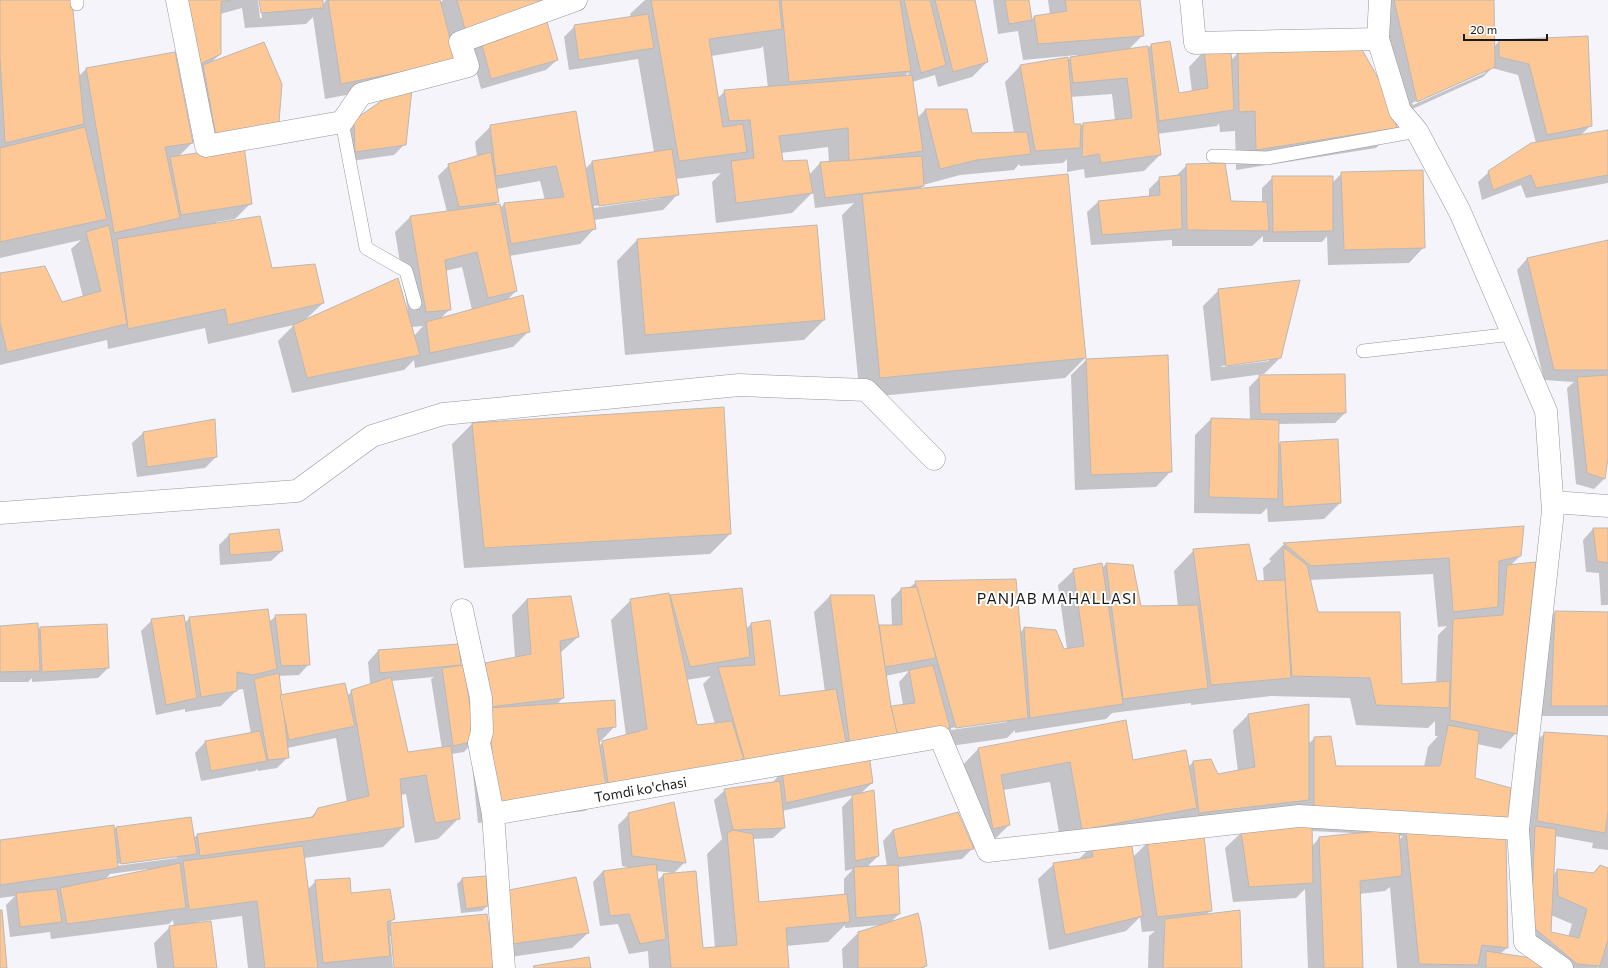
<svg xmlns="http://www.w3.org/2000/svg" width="1608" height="968" viewBox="0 0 1608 968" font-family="Commissioner,sans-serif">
<rect width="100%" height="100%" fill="#f4f4fa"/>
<g fill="#0003" fill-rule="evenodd">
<path d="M0 0H70L78 77 86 69 192 143 178 157 251 203 235 219 216 222 217 224 271 269 323 303 305 320 408 311 395 232 410 217 447 212 438 176 449 165 477 157 475 142 491 126 585 169 592 162 654 152 638 59 569 70 564 37 575 26 631 17 630 14 645 0H974L987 62 972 77 938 87 935 75 912 82 917 118 925 110H966L971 134 1014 133 1005 82 1020 66 1067 61 1070 58 1077 57V55L1023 60 1018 31 998 34 993 0H1028L1031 20 1034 17 1050 15 1048 0H1139L1143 35 1129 49H1147L1151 45 1169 42 1178 94 1192 92 1189 67 1204 51 1230 61 1238 53 1396 128 1376 148 1236 170 1235 131 1220 132 1219 123 1217 126 1157 134 1160 155 1144 171 1085 178 1084 169 1067 172V159L1063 163 1020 166 1019 164 1014 170 960 175 923 185 920 189 1085 358 1065 378 860 398 842 215 854 203 815 208 813 192 792 213 716 223 712 182 721 173 676 179 678 194 663 210 594 220 595 228 580 244 509 256 516 291 506 301 529 331 513 347 415 368 414 360 404 370 292 393 278 341 294 325 208 344 205 328 108 349 107 340 0 365V274L61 303 83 297 71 249 81 240 0 258ZM763 46 768 88 725 91 718 98 711 56 761 48ZM908 72 909 76 904 77 906 75ZM1112 94 1115 120 1083 124 1079 128 1073 124 1070 97ZM828 147 829 163H820L809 175 782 162 781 153ZM540 181 545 200 504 204 500 208 494 206 498 202 496 189ZM662 196V198L594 208V206ZM462 267 472 310 440 319 449 310 445 271ZM423 326 414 336 411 327Z"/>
<polygon points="169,0 258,0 260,18 262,18 260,0 322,0 322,6 326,0 439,0 440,3 443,0 575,0 451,47 439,77 325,99 313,17 306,24 245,28 242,8 220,14 220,54 212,62 281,84 201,151"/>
<path d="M1385 0H1493L1494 47 1499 41 1587 37 1591 125 1580 136 1608 131V183L1526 198 1521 185 1482 200 1478 182 1489 172 1536 143 1518 75 1492 68 1483 77 1406 112 1383 15ZM1485 70V73L1413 105 1412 103Z"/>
<polygon points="481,42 557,60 546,70 481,89 471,52"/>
<polygon points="355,121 405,144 394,155 344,162 344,132"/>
<polygon points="1187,165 1230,202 1262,203 1262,188 1273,177 1332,183 1342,173 1424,247 1409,263 1328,265 1327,236 1322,242 1263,242 1263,236 1252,246 1172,246 1172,240 1091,245 1087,212 1098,202 1149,197 1149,189 1160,178 1175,177"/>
<polygon points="637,240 824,320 804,340 625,355 617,261"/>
<polygon points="1608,241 1608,451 1604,479 1594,489 1576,484 1567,388 1574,382 1544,380 1517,270 1527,259"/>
<path d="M1219 290 1280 358 1264 374 1211 381 1203 306ZM1269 359V361L1222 367 1221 366Z"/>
<polygon points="1086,360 1171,471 1156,487 1075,490 1071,375"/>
<polygon points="1260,376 1345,413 1335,423 1278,424 1277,446 1280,443 1340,503 1324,519 1268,522 1267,508 1261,514 1194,513 1195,435 1211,419 1250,420 1249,387"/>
<polygon points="214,421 216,457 205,468 137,477 132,443 143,433"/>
<polygon points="472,424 730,534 710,554 464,568 452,444"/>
<path d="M1523 527 1520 556 1511 565 1516 733 1501 749 1477 744 1474 779 1488 838 1507 948 1500 954 1539 960 1519 842 1530 832H1527L1534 743 1545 733 1608 737V850L1592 848 1593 843 1555 836 1553 875 1557 870 1592 874 1600 866 1608 869V968H1598L1599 966 1597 968H1397L1390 887 1385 891 1359 894 1362 968H1308L1305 889 1296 898 1233 902 1225 848 1241 833 1062 849 1050 782 1003 790 1009 825 989 845 973 848 962 859 897 867 899 914 890 923 926 966 924 968H843L842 949 858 933 881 925 845 928V925L828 942 786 946 788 968H649L648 951 629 954 618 924 600 926 593 882 603 871 630 868 622 866 618 825 629 814 674 803 684 863 673 874 702 949 715 948 707 854 722 839 714 800 725 790 772 783 785 769 588 809 585 811 478 823 470 745 464 752 451 754 459 818 438 839 415 843 406 794 400 795 403 827 383 847 304 858 308 889 316 881 351 894 394 919 389 924 486 915 395 968 392 936H390L393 968H248L242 916 196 922 216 968H157L154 943 170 927H174L173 920 169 924 51 939 50 932 10 937 6 905 15 896 0 898V841L113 831 116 828 193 839 197 835 310 818 319 809 347 803 336 738 287 748 288 757 277 768 258 771 257 769 255 771 201 781 195 753 205 742 251 734 243 689 237 690 221 706 185 712V709L156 715 141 631 152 620 184 623 190 618 269 622 276 616 309 664 299 675 278 676 280 696H347L352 691 375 683H370L368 662 378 651 458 645 460 666 472 726 470 679 486 664 515 658 512 615 527 599 578 637 560 653 563 698 556 705 615 726 598 744V747L603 742 626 736 611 620 631 600 669 598 671 596 746 629 751 624 780 697 825 692 814 612 830 596H873L878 626H892L891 599 901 589 909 588 916 582 1020 633 1024 628 1064 650 1067 649 1058 585 1074 570 1102 568 1106 564 1132 566 1140 607H1178L1174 571 1194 550 1256 582H1264L1263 568 1271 561 1269 559 1284 544ZM1433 574 1438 627 1447 626 1438 635 1436 683 1401 685 1317 613 1310 580ZM909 671 899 682 903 705 890 707 885 676ZM711 676 703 684 715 724 696 726 686 680ZM434 677 431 679 442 749 407 753 391 681ZM1271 696 1350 698 1356 725 1428 728 1435 721V736H1438L1428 747 1424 767H1336L1315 738 1308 744 1248 715 1233 730 1238 772 1218 775 1193 762 1188 767 1132 761 979 748 959 769 972 846 893 830 883 841 887 867 866 868 878 856 860 794 872 783 868 754 936 748 1007 738 1015 730V733L1106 719 1112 713 1191 703V705ZM1007 720V722L951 730V728ZM854 795 842 807 845 871 853 869 844 879V895L758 903 752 839 773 838 784 828 782 811ZM1311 831 1353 833V835L1319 838 1312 846ZM1399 836H1403L1399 840ZM177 856V858L116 866V864ZM147 869 148 871 105 880 110 874ZM656 871 673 873V874L663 875 658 880ZM1551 915 1572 924 1568 937 1550 932Z"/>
<polygon points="1593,529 1608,529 1608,605 1601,605 1599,573 1586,572 1583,540"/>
<polygon points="229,535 282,551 271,561 220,565 219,545"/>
<polygon points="1555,612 1608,613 1608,716 1540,716 1545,622"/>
<polygon points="106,625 108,668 98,678 32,682 32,678 28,682 0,682 0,627 37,630 40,628"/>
<polygon points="1147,843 1211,910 1206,915 1241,968 1148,968 1149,936 1155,931 1142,932 1140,917 1126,931 1049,950 1038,879 1054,864 1078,860 1091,847 1132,858"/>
<polygon points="462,879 487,906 482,911 461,913 457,884"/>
<polygon points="504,892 588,933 572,948 496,959 489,908"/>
</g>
<g fill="#fdc896" stroke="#bcb8b5">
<polygon points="0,0 72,0 84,124 5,143 0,58"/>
<polygon points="187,0 231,0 221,2 221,54 198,65"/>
<polygon points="259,0 323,0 323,8 261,13"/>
<polygon points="328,0 440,0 456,61 341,84"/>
<polygon points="457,0 560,0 466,33"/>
<polygon points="651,0 779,0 782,29 709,39 723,127 743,124 747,152 679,161"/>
<polygon points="781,0 900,0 911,71 789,82"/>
<polygon points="904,0 930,0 946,65 921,73"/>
<polygon points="935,0 975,0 988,62 953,72"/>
<polygon points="1005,0 1029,0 1032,20 1009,24"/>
<polygon points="1065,0 1140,0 1144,36 1038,44 1034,16 1067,11"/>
<polygon points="1394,0 1494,0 1495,67 1417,102"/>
<polygon points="648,14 654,48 579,60 574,25"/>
<polygon points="547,22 558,60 491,79 481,41"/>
<polygon points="1588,36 1592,126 1547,135 1529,64 1499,57 1499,40"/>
<polygon points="1170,41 1179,93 1208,88 1204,50 1231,51 1234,110 1159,121 1151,44"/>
<polygon points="264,42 282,84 279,122 216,136 203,65"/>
<polygon points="1148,46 1161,155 1101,163 1099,154 1082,157 1083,123 1132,118 1127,78 1073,83 1070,57"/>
<polygon points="1360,46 1390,99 1397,128 1256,150 1255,111 1239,112 1238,52"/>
<polygon points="175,52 193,143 165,147 180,218 114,233 86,68"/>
<polygon points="1068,57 1074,124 1081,124 1080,148 1035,151 1020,65"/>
<polygon points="912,75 923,151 849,161 848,128 779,136 783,161 807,160 813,193 736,203 731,161 754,158 750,120 729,121 724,90"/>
<polygon points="412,89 406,145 355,152 354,120 387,97"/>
<polygon points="925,109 967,109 972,133 1027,132 1031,154 977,160 940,169"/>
<polygon points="576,111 596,229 511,244 504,203 564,197 556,166 496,176 490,125"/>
<polygon points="85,127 107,219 0,242 0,148"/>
<polygon points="1608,130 1608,175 1536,188 1531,175 1493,190 1488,171 1531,143"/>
<polygon points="244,146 252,204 181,215 170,157"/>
<polygon points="672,149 679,195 599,206 592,161"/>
<polygon points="491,152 499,202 459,207 448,164"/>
<polygon points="922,156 924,186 825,198 820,162"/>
<polygon points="1225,163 1231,201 1267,202 1269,231 1187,230 1186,164"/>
<polygon points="1423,170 1425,248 1344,250 1341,172"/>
<polygon points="1068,174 1086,358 880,378 862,194"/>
<polygon points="1181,175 1182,229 1102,235 1098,201 1160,195 1159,177"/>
<polygon points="1272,176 1333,176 1333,231 1273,232"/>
<polygon points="500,204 517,291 488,298 477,252 445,260 451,310 426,312 410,216"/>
<polygon points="260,216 272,268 315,264 324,303 228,325 225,309 128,329 117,239"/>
<polygon points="109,225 127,324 7,352 0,322 0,273 45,266 62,302 101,291 86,232"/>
<polygon points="817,225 825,320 645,335 637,239"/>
<polygon points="1608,240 1608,370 1554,370 1527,258"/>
<polygon points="398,278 420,355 307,378 293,325"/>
<polygon points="1300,280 1281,358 1226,366 1218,289"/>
<polygon points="523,295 530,332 430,353 426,322"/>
<polygon points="1168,355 1172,472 1091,475 1086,359"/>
<polygon points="1345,374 1346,413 1260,414 1259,375"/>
<polygon points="1608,375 1608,458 1605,479 1587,473 1577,377"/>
<polygon points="724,407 731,534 484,548 472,423"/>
<polygon points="1211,418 1279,420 1278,499 1209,497"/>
<polygon points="215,419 217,457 147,467 143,432"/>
<polygon points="1338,439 1341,503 1283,507 1280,442"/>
<polygon points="1524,526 1521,556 1499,561 1498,607 1453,612 1449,558 1311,566 1283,543"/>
<polygon points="1593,528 1608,528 1608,563 1597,561"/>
<polygon points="279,529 283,551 230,555 229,534"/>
<polygon points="1249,544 1257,581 1285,580 1291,678 1211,685 1193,549"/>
<polygon points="1283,547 1307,565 1318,612 1400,612 1402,684 1450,681 1449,708 1376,705 1370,678 1292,676"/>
<polygon points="1536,562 1517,734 1450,720 1453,619 1503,615 1507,565"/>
<polygon points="1102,563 1123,704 1030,718 1024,627 1056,630 1064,649 1084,646 1073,569"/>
<polygon points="1106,563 1133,565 1141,606 1198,605 1208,688 1123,699"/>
<polygon points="1016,579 1028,718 956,728 915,581"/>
<polygon points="917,587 936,658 885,667 879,625 902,625 901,588"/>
<polygon points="742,588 750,657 690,667 670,595"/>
<polygon points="669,593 697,725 732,721 744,760 609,789 602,741 647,729 630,599"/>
<polygon points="830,595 874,595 891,706 898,737 850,746"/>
<polygon points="571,596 579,637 560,641 564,698 490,707 485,663 531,654 527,599"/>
<polygon points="268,609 277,669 253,675 237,672 237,691 201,697 189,617"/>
<polygon points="1555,611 1608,612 1608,706 1551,706"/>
<polygon points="306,614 310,665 281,666 275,615"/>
<polygon points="184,615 197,698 166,705 151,619"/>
<polygon points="770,620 780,696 836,689 847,747 745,761 718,667 755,665 751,623"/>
<polygon points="38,623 40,671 0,672 0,626"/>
<polygon points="107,624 109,668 42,672 40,627"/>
<polygon points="459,644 461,665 380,673 378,650"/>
<polygon points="464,665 475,741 453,746 442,668"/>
<polygon points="933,665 950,728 898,737 891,706 915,703 909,670"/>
<polygon points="279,673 289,758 268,760 254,679"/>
<polygon points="391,677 408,752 451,746 460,819 435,823 426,775 400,779 404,827 200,856 197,834 313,817 318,808 369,796 351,690"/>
<polygon points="345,683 355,726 289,740 280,695"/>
<polygon points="615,700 616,727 597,729 607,792 497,803 488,708"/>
<polygon points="1309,704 1309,800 1199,813 1193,761 1211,759 1218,774 1255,767 1248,714"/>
<polygon points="1126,720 1133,760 1186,750 1197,808 1082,830 1070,762 1001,775 1010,825 993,829 978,748"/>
<polygon points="1448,725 1479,731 1475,778 1511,788 1508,820 1314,811 1314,737 1331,736 1336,766 1440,766"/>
<polygon points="260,731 267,761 211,771 205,741"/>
<polygon points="1544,732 1608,736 1608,812 1605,833 1537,821"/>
<polygon points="869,754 873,783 786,803 782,770"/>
<polygon points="780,781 785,828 733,830 724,789"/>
<polygon points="874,790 879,856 855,861 852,795"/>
<polygon points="674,802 686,863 632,856 628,813"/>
<polygon points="958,812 974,849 898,858 893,830"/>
<polygon points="191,817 197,854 121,864 116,827"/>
<polygon points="1312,824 1313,883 1249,887 1241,832"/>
<polygon points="114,825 118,868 0,885 0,840"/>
<polygon points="1535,826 1556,829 1551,932 1579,938 1587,909 1558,896 1557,869 1594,873 1600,865 1608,868 1608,940 1600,966 1577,964 1531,925"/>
<polygon points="1399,829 1402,876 1360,881 1363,968 1324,968 1319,837"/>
<polygon points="733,830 753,834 759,902 847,894 850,922 786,928 789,968 671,968 663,874 696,871 703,948 737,945 727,833"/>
<polygon points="1406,831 1506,839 1508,948 1482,945 1478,965 1419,964"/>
<polygon points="1204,835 1212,911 1157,917 1147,842"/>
<polygon points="1131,840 1143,916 1065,935 1053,863 1093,857 1091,846"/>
<polygon points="303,846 318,968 265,968 257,901 189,910 183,861"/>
<polygon points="180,863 186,908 67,924 60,888"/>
<polygon points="656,864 666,939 640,944 629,914 610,916 603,871"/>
<polygon points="898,865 900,914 856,918 854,867"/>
<polygon points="486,876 488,906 466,909 462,878"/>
<polygon points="576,877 589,933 512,944 504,891"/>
<polygon points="350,878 351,893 390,889 395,919 387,922 390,956 323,963 315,880"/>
<polygon points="57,889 62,922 20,927 16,893"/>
<polygon points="0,910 2,910 7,968 0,968"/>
<polygon points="1240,910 1242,968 1163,968 1165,919"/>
<polygon points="918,913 921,925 927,966 920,968 858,968 858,932"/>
<polygon points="487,914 495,968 394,968 390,923"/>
<polygon points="211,921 217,968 174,968 169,926"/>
<polygon points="1486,951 1544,960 1545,968 1486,968"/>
<polygon points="589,957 591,968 534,968 533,966"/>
</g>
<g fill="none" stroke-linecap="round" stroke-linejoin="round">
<defs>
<g id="lane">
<polyline points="77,4 77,0"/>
<polyline points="342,122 366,248 406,271 415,303"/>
<polyline points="1213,156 1267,158 1417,131"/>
<polyline points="1363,351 1513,334"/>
</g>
<g id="street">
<polyline points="177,0 206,146 342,122 361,94 468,66 460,42 576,0"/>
<polyline points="1191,0 1195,43 1378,39"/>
<polyline points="1380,0 1378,39 1400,111 1417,131 1460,212 1546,411 1553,511 1518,829 1525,942 1562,968"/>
<polyline points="1553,502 1608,506"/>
<polyline points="0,513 297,491 372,436 443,414 739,385 866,390 934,459"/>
<polyline points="462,610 481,698 482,732 479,743 493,814"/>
<path id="s1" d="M504 968 493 814 940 737 988 851 1299 816 1518 829"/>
</g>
</defs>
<use href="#lane" stroke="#96969b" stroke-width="14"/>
<use href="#street" stroke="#96969b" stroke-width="23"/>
<use href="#lane" stroke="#fff" stroke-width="13"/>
<use href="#street" stroke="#fff" stroke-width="22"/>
</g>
<g text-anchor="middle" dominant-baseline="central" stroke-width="4" stroke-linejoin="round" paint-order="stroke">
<g font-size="14" fill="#191a1b" stroke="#fff">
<text stroke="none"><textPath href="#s1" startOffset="304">Tomdi ko'chasi</textPath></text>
</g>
<g font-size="15" letter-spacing="1" fill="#191a1b" stroke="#fff">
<text x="1057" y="598">PANJAB MAHALLASI</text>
</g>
</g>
<path d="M1464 34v6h83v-6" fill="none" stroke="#191a1b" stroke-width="2"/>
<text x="1470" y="34" font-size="12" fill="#191a1b" stroke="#ffffff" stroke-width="3" paint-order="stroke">20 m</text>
</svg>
